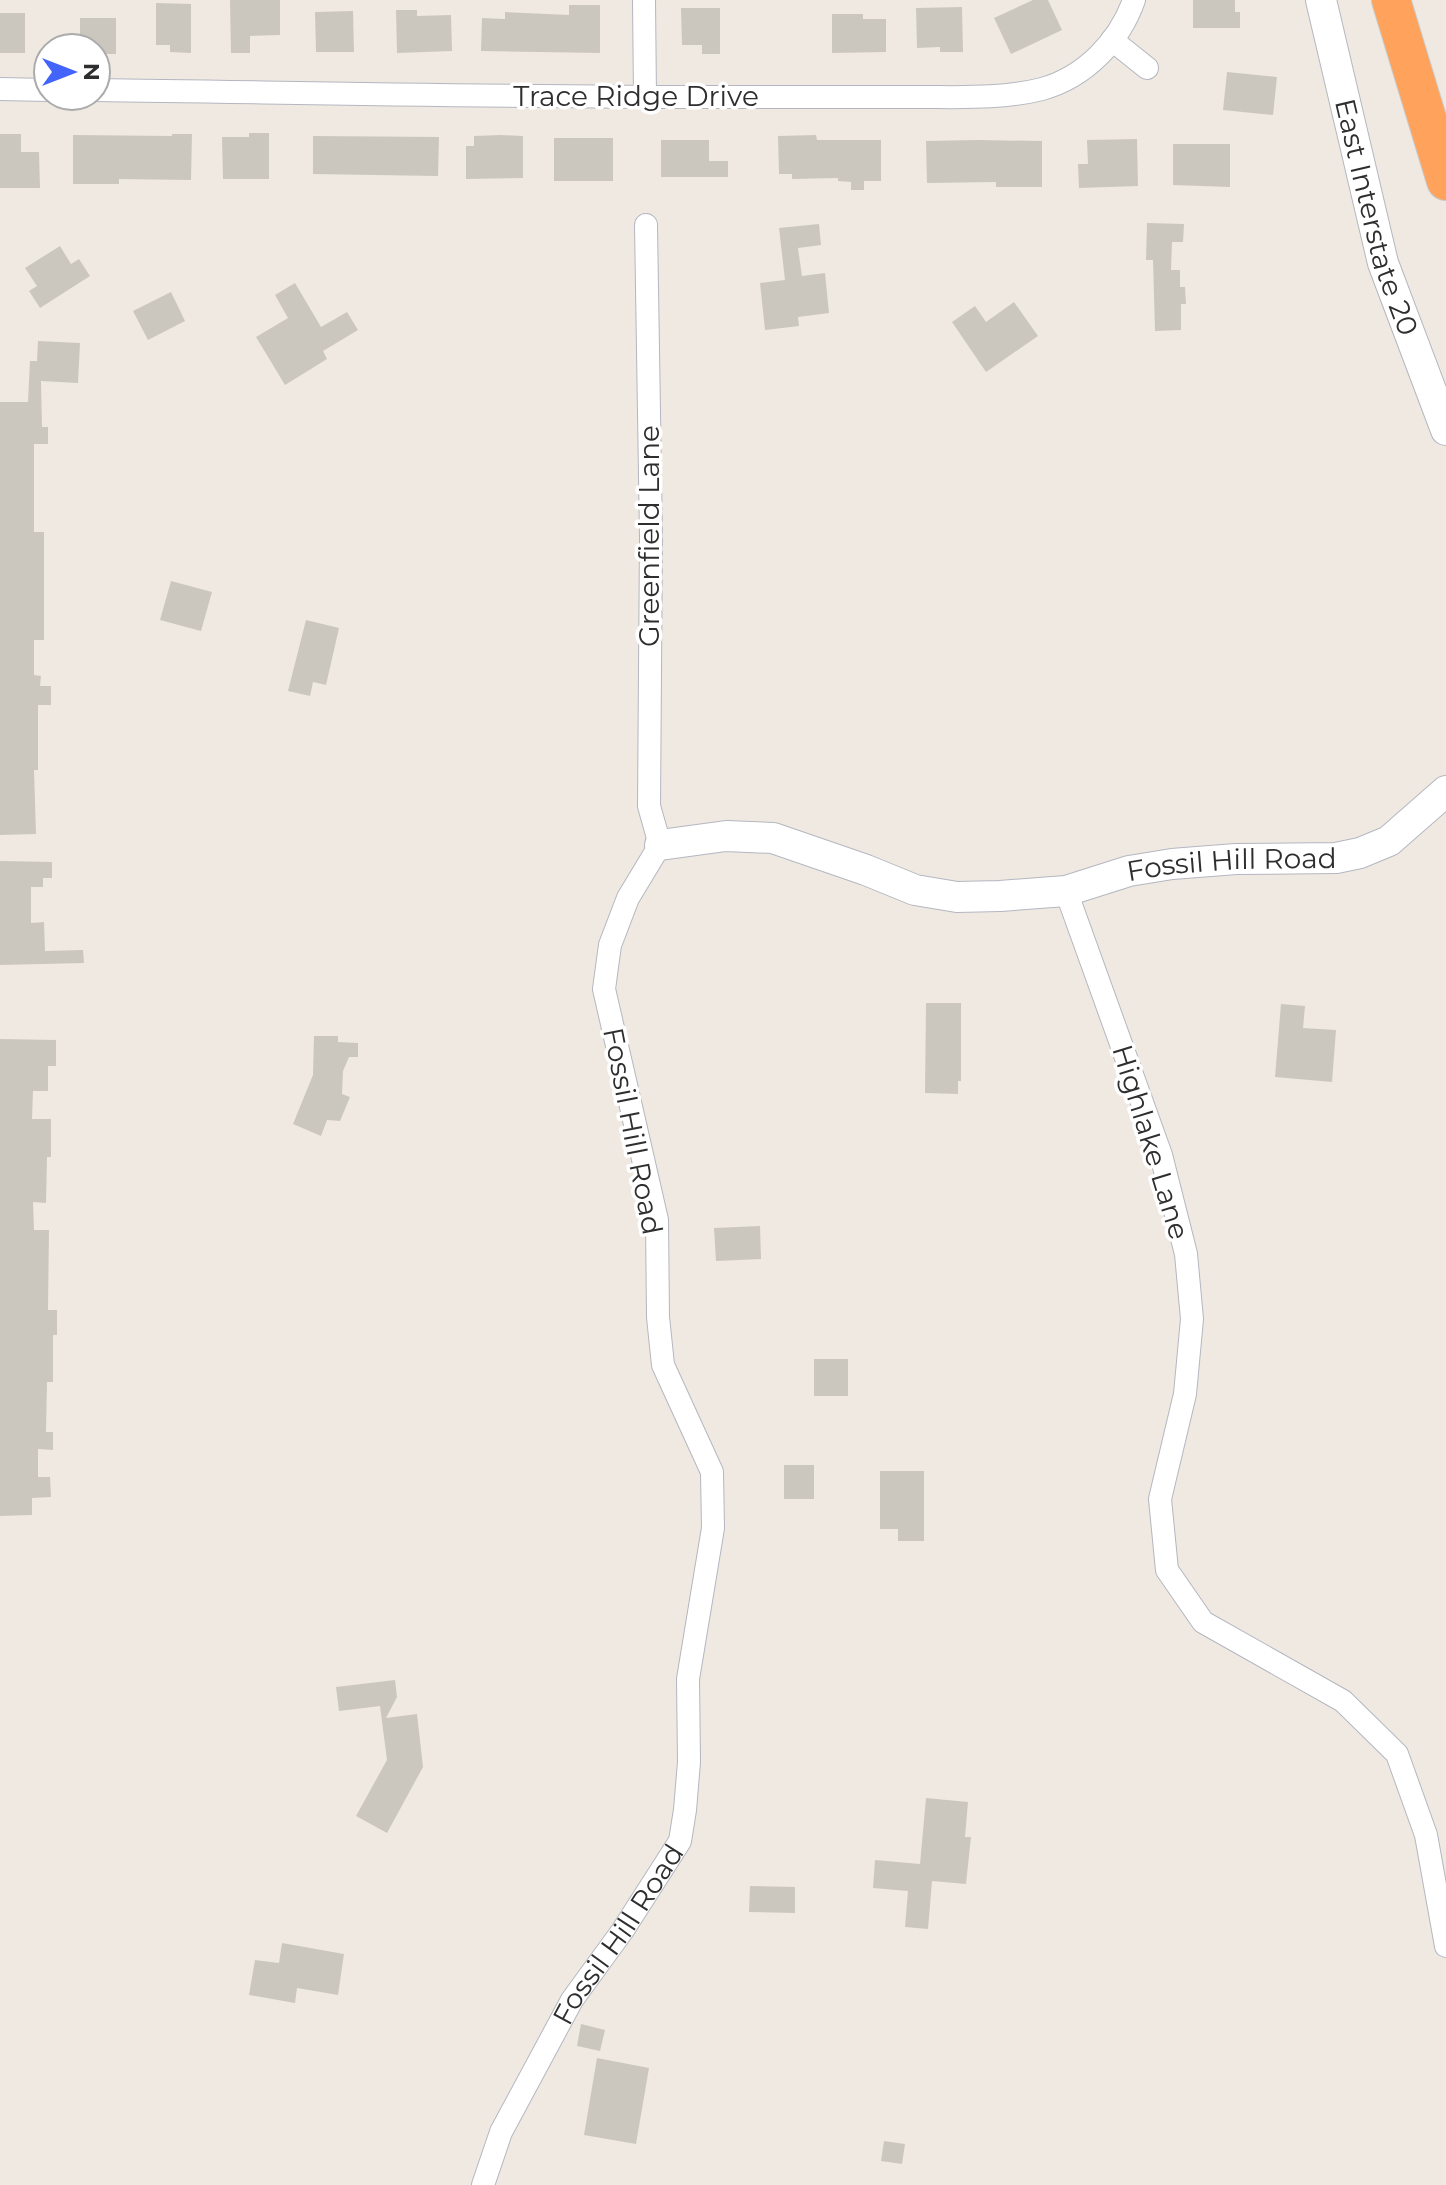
<svg xmlns="http://www.w3.org/2000/svg" width="1446" height="2185" viewBox="0 0 1446 2185" font-family="Montserrat,sans-serif">
<rect width="100%" height="100%" fill="#efe9e1"/>
<g fill="#cbc7bf">
<polygon points="230,0 280,0 280,35 250,36 250,53 231,53"/>
<polygon points="1033,0 1048,0 1062,30 1011,54 994,18"/>
<polygon points="1193,0 1235,0 1235,12 1240,12 1240,28 1193,28"/>
<polygon points="156,3 191,4 191,53 170,52 170,45 156,45"/>
<polygon points="569,5 600,5 600,53 481,51 482,18 505,19 505,12 569,15"/>
<polygon points="962,7 963,52 940,52 940,47 917,48 916,8"/>
<polygon points="681,8 720,8 720,54 702,54 702,45 682,45"/>
<polygon points="396,10 417,10 417,16 451,15 452,51 397,53"/>
<polygon points="353,11 354,52 316,52 315,12"/>
<rect x="0" y="13" width="25" height="40"/>
<polygon points="832,14 863,14 863,19 886,19 886,52 832,53"/>
<polygon points="80,18 116,18 116,54 96,54 96,48 80,48"/>
<polygon points="1227,72 1277,77 1273,115 1223,110"/>
<polygon points="249,133 269,133 269,179 223,179 222,137 249,137"/>
<polygon points="0,134 21,134 21,152 39,152 40,188 0,188"/>
<polygon points="172,134 192,134 191,180 119,179 119,184 73,184 73,135 172,136"/>
<polygon points="501,135 523,136 523,178 466,179 466,146 474,146 474,136"/>
<polygon points="816,135 817,140 881,140 881,181 864,181 864,190 851,190 851,182 838,181 838,178 792,179 792,174 779,174 778,136"/>
<polygon points="313,136 439,137 438,176 313,174"/>
<rect x="554" y="138" width="59" height="43"/>
<polygon points="1137,139 1138,186 1079,188 1078,164 1088,164 1087,140"/>
<polygon points="661,140 709,140 709,161 728,161 728,177 661,177"/>
<polygon points="978,140 1042,141 1042,187 996,187 996,182 927,183 926,141"/>
<polygon points="1173,144 1230,144 1230,187 1173,185"/>
<polygon points="1147,223 1184,224 1183,242 1172,242 1171,270 1180,270 1180,287 1185,287 1186,304 1181,304 1181,330 1155,331 1153,260 1146,260"/>
<polygon points="819,224 821,245 798,248 802,276 825,273 829,313 798,317 799,326 765,330 760,283 785,280 779,228"/>
<polygon points="60,246 71,264 79,259 90,276 40,308 29,291 37,286 25,268"/>
<polygon points="295,283 321,327 347,312 358,330 323,351 327,359 285,385 256,337 288,318 275,295"/>
<polygon points="171,292 185,321 148,340 133,311"/>
<polygon points="1014,302 1038,336 986,372 952,322 975,306 986,322"/>
<polygon points="38,341 80,343 78,383 41,381 42,427 48,427 48,444 34,444 34,532 44,532 44,640 34,640 34,675 41,676 40,686 51,686 51,705 38,705 38,770 34,770 36,834 0,835 0,402 28,402 30,361 37,361"/>
<polygon points="171,581 212,592 201,631 160,620"/>
<polygon points="306,620 339,628 326,685 313,682 310,696 288,691"/>
<polygon points="0,861 52,862 52,878 43,878 43,887 31,887 31,923 44,922 45,951 83,950 84,963 0,965"/>
<polygon points="926,1003 961,1003 961,1081 958,1081 958,1094 925,1093"/>
<polygon points="1281,1004 1305,1006 1303,1028 1336,1030 1332,1082 1275,1077"/>
<polygon points="314,1036 338,1036 338,1042 358,1043 358,1057 349,1057 343,1071 342,1094 350,1097 340,1121 327,1120 321,1136 293,1124 313,1075"/>
<polygon points="0,1039 56,1040 56,1066 48,1066 48,1091 33,1091 32,1119 51,1119 51,1157 47,1157 46,1203 33,1202 34,1230 49,1230 48,1310 57,1310 57,1335 53,1335 53,1382 47,1382 46,1432 53,1432 53,1450 38,1449 38,1477 50,1477 51,1497 32,1498 32,1515 0,1516"/>
<polygon points="760,1226 761,1259 716,1261 714,1228"/>
<rect x="814" y="1359" width="34" height="37"/>
<rect x="784" y="1465" width="30" height="34"/>
<polygon points="880,1471 924,1471 924,1541 898,1541 898,1529 880,1529"/>
<polygon points="395,1680 397,1697 386,1718 417,1714 423,1767 387,1833 356,1816 387,1760 380,1706 339,1711 336,1687"/>
<polygon points="926,1798 968,1802 965,1837 971,1837 966,1884 932,1881 928,1929 905,1927 908,1891 873,1888 875,1860 920,1864"/>
<polygon points="750,1886 795,1887 795,1913 749,1912"/>
<polygon points="282,1943 344,1954 338,1995 297,1988 295,2003 249,1995 255,1960 279,1963"/>
<polygon points="581,2024 605,2030 600,2051 577,2046"/>
<polygon points="597,2058 649,2068 636,2144 584,2135"/>
<polygon points="884,2141 905,2144 902,2164 881,2161"/>
</g>
<g fill="none" stroke-linecap="round" stroke-linejoin="round">
<defs>
<g id="street">
<polyline points="644,0 645,97"/>
<polyline points="1112,40 1147,68"/>
<polyline points="0,89 48,90"/>
<path d="M96 90C320 93 545 98 769 97 820 97 870 97 921 97 961 97 1003 99 1042 89 1085 77 1119 42 1134 0"/>
<polyline points="1066,891 1161,1155 1186,1254 1192,1319 1185,1394 1160,1499 1167,1570 1203,1622 1343,1701 1397,1754 1426,1835 1446,1946"/>
<path id="s1" d="M483 2185 501 2132 572 2000 623 1930 680 1841 685 1810 689 1762 688 1679 713 1528 712 1472 663 1365 658 1317 657 1220 604 989 610 945 628 898 660 845 649 806 651 537 646 225"/>
</g>
<g id="secondary">
<path id="s2" d="M1321 0 1383 263 1446 430"/>
<path id="s3" d="M660 845 726 836 773 838 866 870 915 890 957 897 1000 896 1066 891 1129 871 1172 864 1236 859 1336 858 1360 853 1389 841 1446 791"/>
</g>
<polyline id="highway" points="1391,0 1446,181"/>
</defs>
<use href="#street" stroke="#b4b7c1" stroke-width="24"/>
<use href="#secondary" stroke="#b4b7c1" stroke-width="32"/>
<use href="#highway" stroke="#c9c9c9" stroke-width="40"/>
<use href="#street" stroke="#fff" stroke-width="22"/>
<use href="#secondary" stroke="#fff" stroke-width="30"/>
<use href="#highway" stroke="#ffa35c" stroke-width="38"/>
</g>
<g text-anchor="middle" dominant-baseline="central" stroke-width="7" stroke-linejoin="round" paint-order="stroke">
<g font-size="28" fill="#2e2e2e" stroke="#fff">
<text x="636" y="96">Trace Ridge Drive</text>
<text stroke="none"><textPath href="#s2" startOffset="224">East Interstate 20</textPath></text>
<text transform="translate(649 536) rotate(-90)">Greenfield Lane</text>
<text stroke="none"><textPath href="#s3" startOffset="586">Fossil Hill Road</textPath></text>
<text transform="translate(633 1131) rotate(79)">Fossil Hill Road</text>
<text transform="translate(1151 1142) rotate(73)">Highlake Lane</text>
<text stroke="none"><textPath href="#s1" startOffset="286">Fossil Hill Road</textPath></text>
</g>
</g>
<g transform="translate(72 72) rotate(90)"><circle r="38" fill="#ffffff" stroke="#ababab" stroke-width="2"/>
<path d="M0-6L14 30L0 20L-14 30Z" fill="#4264fb"/>
<text y="-12" font-size="22" font-weight="bold" text-anchor="middle" fill="#2e2e2e">N</text>
</g>
</svg>
